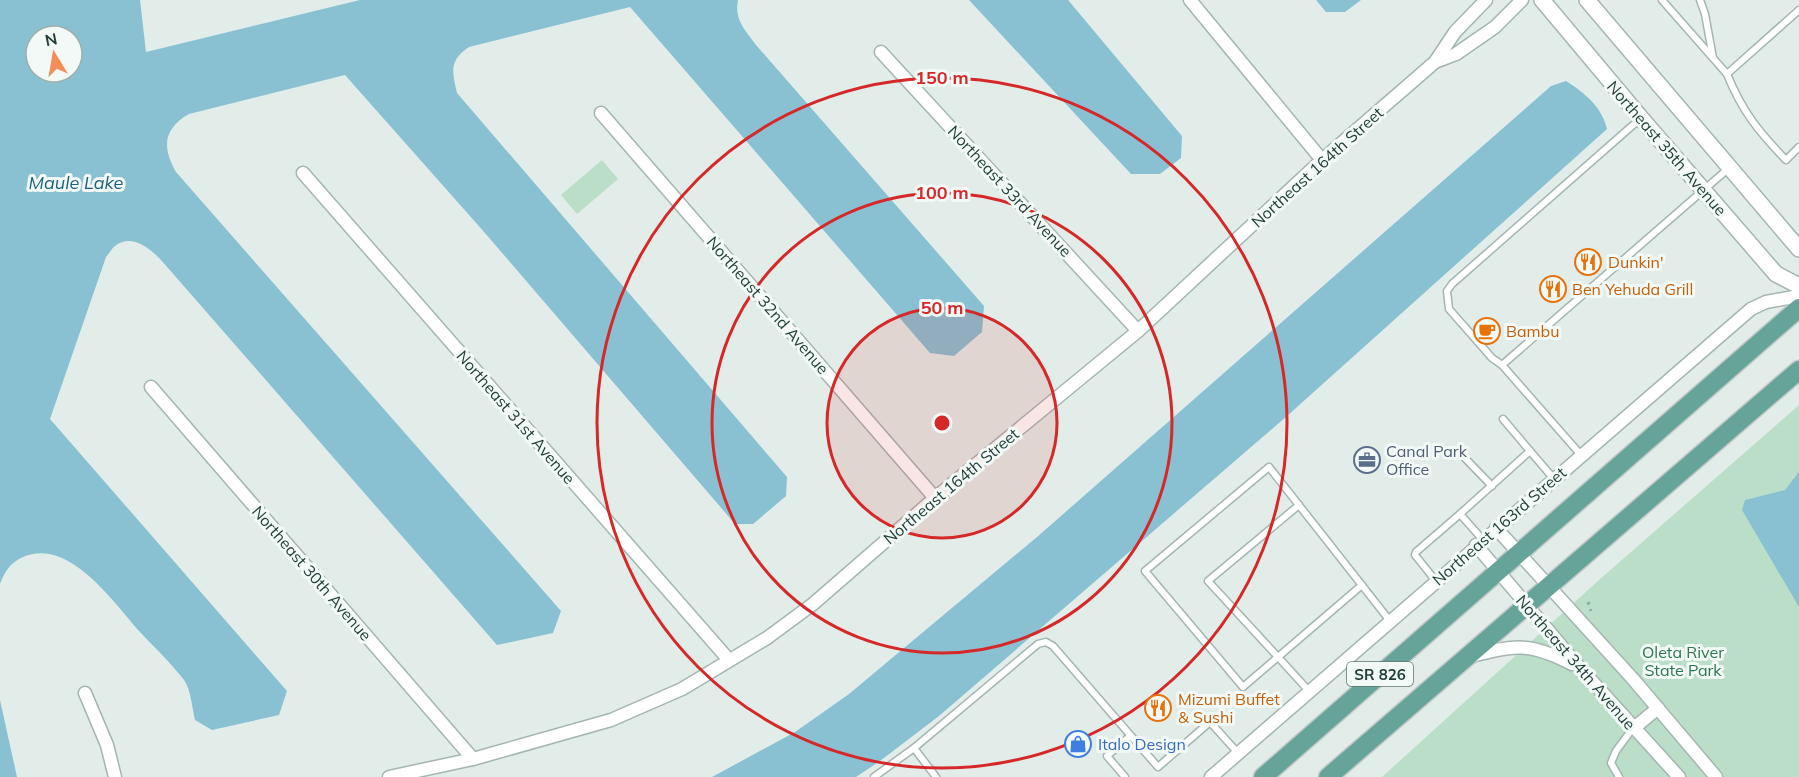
<svg xmlns="http://www.w3.org/2000/svg" width="1799" height="777" viewBox="0 0 1799 777" font-family="Mulish,sans-serif">
<rect width="100%" height="100%" fill="#e2ede9"/>
<g fill="#bbdec8">
<polygon points="602,160 618,179 577,214 561,195"/>
<polygon points="1799,405 1799,777 1382,777 1599,580"/>
</g>
<g fill="#89c1d3" fill-rule="evenodd">
<path d="M0 0H140L146 52 360 0H738C734 20 745 30 756 45L984 306 982 332 954 356 930 353 630 7 469 47C449 60 452 72 457 93L787 477 786 496 753 524H735L485 233 345 75 189 114C163 129 162 147 176 172L561 611 553 633 497 645 161 260C150 248 131 233 115 246 112 248 109 254 106 257L50 419 287 691 279 715 212 730 195 720C192 708 191 690 184 680 171 663 154 647 140 632 114 603 69 537 23 557 10 563 5 571 0 584ZM36 36H72V72H36Z"/>
<polygon points="969,0 1068,0 1182,136 1181,158 1160,174 1131,174"/>
<polygon points="1316,0 1361,0 1345,12 1326,12"/>
<path d="M1566 81C1585 93 1602 107 1607 129L1287 416 939 716 880 761 856 777H712L795 732 849 694 1037 537 1551 86Z"/>
<polygon points="1799,472 1799,607 1742,510 1745,500 1785,490"/>
<polygon points="0,700 17,777 0,777"/>
</g>
<g fill="none" stroke-linecap="round" stroke-linejoin="round">
<defs>
<g id="service">
<polyline points="1662,0 1727,74 1799,10"/>
<polyline points="1700,0 1705,14 1713,58"/>
<path d="M1727 74C1742 111 1758 131 1786 160L1799 147"/>
<polyline points="1502,365 1492,358 1449,309 1447,291 1452,284 1641,118"/>
<polyline points="1503,419 1530,451"/>
<polyline points="1459,452 1492,486"/>
<polyline points="1581,455 1502,365 1729,168"/>
<polyline points="1299,505 1208,581 1278,657 1362,585"/>
<polyline points="1460,514 1530,451 1554,479"/>
<polyline points="1435,580 1415,555 1416,552 1460,514 1483,540"/>
<polyline points="1309,691 1278,657 1243,687 1145,571 1269,467 1390,621"/>
<polyline points="914,748 936,777"/>
<polyline points="874,777 914,748 1038,644 1046,642 1053,646 1158,767 1210,722 1238,753"/>
<polyline points="1125,777 1107,756 1130,736"/>
<polyline points="1619,777 1611,763 1616,751 1633,728"/>
</g>
<g id="minor">
<polyline points="1190,0 1322,160"/>
<polyline points="881,52 1138,331"/>
<polyline points="1435,62 1456,54 1495,27 1522,0"/>
<polyline points="601,113 935,498"/>
<polyline points="303,173 729,660"/>
<polyline points="151,387 473,759"/>
<polyline points="1496,528 1633,679 1716,777"/>
<polyline points="1476,545 1580,668 1679,777"/>
<path d="M1471 656C1515 645 1530 642 1572 664"/>
<polyline points="85,693 107,745 115,777"/>
<polyline points="1634,728 1658,708"/>
<polyline points="389,777 473,759 611,720 682,689 767,638 813,604 935,498 1138,331 1322,160 1435,62 1455,32 1486,0"/>
<polyline points="1211,777 1751,309 1766,302 1799,296"/>
</g>
<g id="tertiary">
<polyline points="1542,0 1641,118 1776,274 1799,286"/>
<polyline points="1587,0 1799,249"/>
</g>
<g id="primary">
<polyline points="1263,777 1799,308"/>
<polyline points="1328,777 1799,370"/>
</g>
</defs>
<use href="#service" stroke="#a5b5b1" stroke-width="9"/>
<use href="#minor" stroke="#a5b5b1" stroke-width="15"/>
<use href="#tertiary" stroke="#a5b5b1" stroke-width="18"/>
<use href="#primary" stroke="#c1c9c8" stroke-width="21"/>
<polyline stroke="#82b1a7" stroke-width="3" stroke-dasharray="3 4.5" stroke-linecap="butt" points="1588,602 1591,611"/>
<use href="#service" stroke="#fff" stroke-width="6"/>
<use href="#minor" stroke="#fff" stroke-width="12"/>
<use href="#tertiary" stroke="#fff" stroke-width="15"/>
<use href="#primary" stroke="#66a399" stroke-width="18"/>
</g>
<circle cx="942" cy="423" r="115" fill="#d62828" fill-opacity=".12"/>
<g fill="none" stroke="#d62828" stroke-width="3">
<circle cx="942" cy="423" r="115"/>
<circle cx="942" cy="423" r="230"/>
<circle cx="942" cy="423" r="345"/>
</g>
<defs>
<symbol id="restaurant-ring" viewBox="-11 -11 22 22"><circle r="9.5" fill="#f3f9f7" stroke="#e8710a" stroke-width="1.5"/><path d="M-5-6h1v4h1v-4h1v4h1v-4h1v5L-1.5 .5V6h-2V.5L-5-1ZM5-6V6H3V1.5H1.5Q1.5-4 5-6Z" fill="#e8710a"/></symbol>
<symbol id="cafe-ring" viewBox="-11 -11 22 22"><circle r="9.5" fill="#f3f9f7" stroke="#e8710a" stroke-width="1.5"/><path d="M-5.5-4.5H6V0H3Q3 3.5 0 3.5H-2.5Q-5.5 3.5-5.5 0ZM3-3.2v2h1.7v-2ZM-6 4.5H4V6H-6Z" fill="#e8710a"/></symbol>
<symbol id="office-ring" viewBox="-11 -11 22 22"><circle r="9.5" fill="#f3f9f7" stroke="#5c6f8a" stroke-width="1.5"/><path d="M-6-3h4V-5.5h4V-3h4V5H-6ZM-1-4.5V-3h2v-1.5ZM-6 0V1H6V0Z" fill="#5c6f8a"/></symbol>
<symbol id="shop-ring" viewBox="-11 -11 22 22"><circle r="9.5" fill="#f3f9f7" stroke="#3f7fe0" stroke-width="1.5"/><path d="M-5-2.5h2.3a2.7 3.5 0 0 1 5.4 0H5L5.5 6h-11ZM-1.5-2.5h3a1.5 2.3 0 0 0-3 0Z" fill="#3f7fe0"/></symbol>
</defs>
<g fill-rule="evenodd">
<use href="#restaurant-ring" x="1573" y="247" width="30" height="30"/>
<use href="#restaurant-ring" x="1538" y="274" width="30" height="30"/>
<use href="#cafe-ring" x="1472" y="316" width="30" height="30"/>
<use href="#office-ring" x="1352" y="445" width="30" height="30"/>
<use href="#restaurant-ring" x="1143" y="693" width="30" height="30"/>
<use href="#shop-ring" x="1063" y="729" width="30" height="30"/>
</g>
<g text-anchor="middle" dominant-baseline="central" stroke-width="6" stroke-linejoin="round" paint-order="stroke">
<rect fill="#f3f9f7" stroke="#617772" stroke-width="1.5" x="1347" y="662" width="66" height="24" rx="4.5"/>
<g font-size="15" font-weight="bold" fill="#223f39">
<text x="1380" y="674">SR 826</text>
</g>
<g font-size="16" fill="#223f39" stroke="#f3f9f7">
<text transform="translate(1667 148) rotate(49)">Northeast 35th Avenue</text>
<text transform="translate(1317 167) rotate(-42)">Northeast 164th Street</text>
<text transform="translate(1010 191) rotate(47)">Northeast 33rd Avenue</text>
<text transform="translate(768 305) rotate(49)">Northeast 32nd Avenue</text>
<text transform="translate(516 417) rotate(49)">Northeast 31st Avenue</text>
<text transform="translate(951 486) rotate(-40)">Northeast 164th Street</text>
<text transform="translate(1499 526) rotate(-41)">Northeast 163rd Street</text>
<text transform="translate(312 573) rotate(49)">Northeast 30th Avenue</text>
<text transform="translate(1576 662) rotate(49)">Northeast 34th Avenue</text>
</g>
<g font-size="16" fill="#c56008" stroke="#f3f9f7" text-anchor="start">
<text x="1608" y="262">Dunkin'</text>
<text x="1572" y="289">Ben Yehuda Grill</text>
<text x="1506" y="331">Bambu</text>
<text x="1178" y="699">Mizumi Buffet<tspan x="1178" dy="18">&amp; Sushi</tspan></text>
</g>
<g font-size="16" fill="#4e5e75" stroke="#f3f9f7" text-anchor="start">
<text x="1386" y="451">Canal Park<tspan x="1386" dy="18">Office</tspan></text>
</g>
<g font-size="16" fill="#2b774f" stroke="#f3f9f7">
<text x="1683" y="652">Oleta River<tspan x="1683" dy="18">State Park</tspan></text>
</g>
<g font-size="16" fill="#366cbe" stroke="#f3f9f7" text-anchor="start">
<text x="1098" y="744">Italo Design</text>
</g>
<g font-size="18" font-style="italic" fill="#1a637c" stroke="#f3f9f7">
<text x="76" y="182">Maule Lake</text>
</g>
</g>
<circle cx="942" cy="423" r="9" fill="#d62828" stroke="#f3f9f7" stroke-width="3"/>
<g font-size="18" text-anchor="middle" font-weight="bold" fill="#d62828" stroke="#f3f9f7" stroke-width="6" stroke-linejoin="round" paint-order="stroke">
<text x="942" y="84">150 m</text>
<text x="942" y="199">100 m</text>
<text x="942" y="314">50 m</text>
</g>
<g transform="translate(54 54) rotate(349)"><circle r="28" fill="#f3f9f7" stroke="#9fafab" stroke-width="1.5"/>
<path d="M0-4.5L10 22L0 15L-10 22Z" fill="#f58d58"/>
<text y="-9" font-size="16" font-weight="bold" text-anchor="middle" fill="#223f39">N</text>
</g>
</svg>
